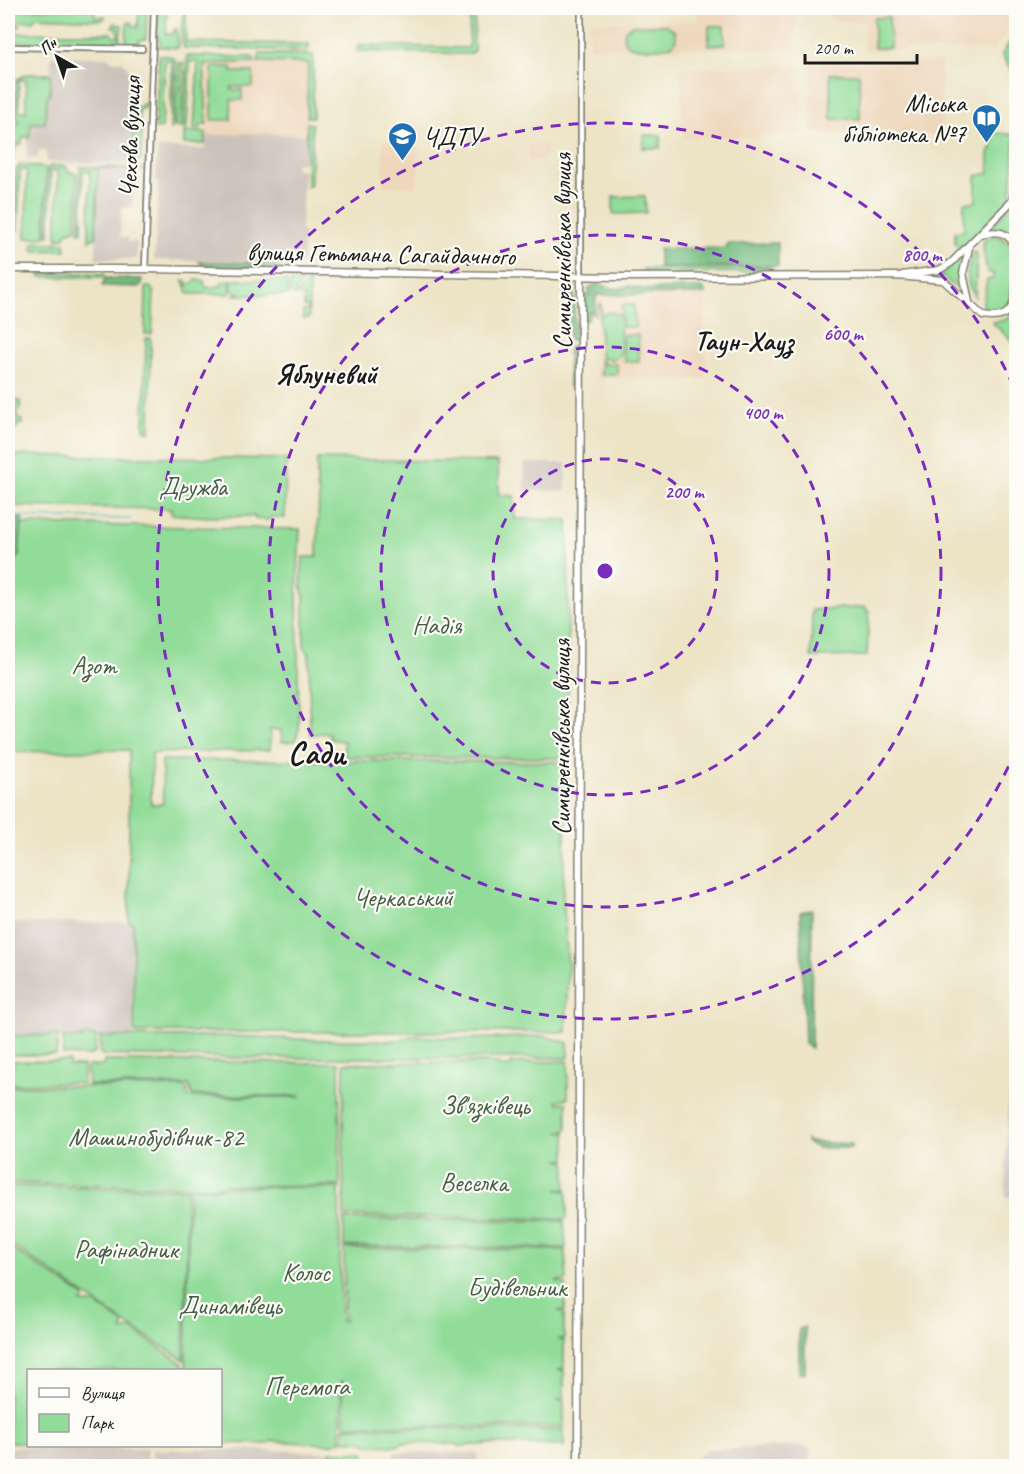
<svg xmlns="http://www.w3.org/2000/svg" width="1024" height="1474" viewBox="0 0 1024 1474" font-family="Caveat,sans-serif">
<rect width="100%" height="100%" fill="#fdfcf7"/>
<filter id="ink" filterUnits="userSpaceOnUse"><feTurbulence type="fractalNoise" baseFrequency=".0167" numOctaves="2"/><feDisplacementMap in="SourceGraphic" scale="12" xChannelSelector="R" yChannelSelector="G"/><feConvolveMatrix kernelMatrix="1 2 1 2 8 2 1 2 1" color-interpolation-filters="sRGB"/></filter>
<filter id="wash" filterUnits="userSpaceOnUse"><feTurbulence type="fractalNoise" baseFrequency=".008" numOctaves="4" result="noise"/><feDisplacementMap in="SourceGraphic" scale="24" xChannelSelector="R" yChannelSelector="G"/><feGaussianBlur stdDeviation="1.35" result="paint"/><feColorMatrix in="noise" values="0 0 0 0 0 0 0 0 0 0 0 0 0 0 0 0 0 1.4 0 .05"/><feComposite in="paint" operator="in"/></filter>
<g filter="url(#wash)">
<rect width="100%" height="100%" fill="#ede4c6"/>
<g fill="#eed7bb">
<polygon points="698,8 796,8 795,49 589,48 589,22 698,21"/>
<polygon points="829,8 1009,8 1009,28 994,50 864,50 864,22 830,21"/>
<polygon points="255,62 308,62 307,135 245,133 206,136 204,64"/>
<polygon points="941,62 942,135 812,133 810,64"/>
<polygon points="800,65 802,135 682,139 681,68"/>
<polygon points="383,141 418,142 419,174 417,175 417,187 383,186"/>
<polygon points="529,144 547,145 547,157 542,157 542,161 528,161"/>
<polygon points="705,294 706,379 595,378 595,295"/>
</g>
<g fill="#ccc2b9">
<polygon points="51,56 107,57 112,61 122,61 130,70 130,90 133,92 133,98 135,99 133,164 47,162 46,150 38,150 38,158 27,158 27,138 31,133 31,123 45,123 47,97 50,93"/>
<polygon points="245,133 307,135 306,163 295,163 296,169 304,170 301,224 301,231 303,232 303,262 154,260 158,200 158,183 156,182 157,148 205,149 206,136"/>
<polygon points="98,168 138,168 138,175 133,175 132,207 122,208 120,237 128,237 128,242 137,241 137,259 96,259"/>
<polygon points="524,463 566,463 566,491 525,490"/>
<polygon points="133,922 132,1035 58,1039 58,1035 8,1036 8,923"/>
<polygon points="1016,1005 1016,1197 1005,1197 1008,1094 1014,1091 1014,1006"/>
<polygon points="802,1446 811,1448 810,1466 687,1466 707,1450"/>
<polygon points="8,1447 147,1449 146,1466 8,1466"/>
<polygon points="207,1449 330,1452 330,1466 152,1466 152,1450"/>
<polygon points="394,1452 478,1453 477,1466 394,1466"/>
</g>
<g fill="#91dc98" stroke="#567c5a" stroke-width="1.5" fill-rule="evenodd">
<polygon points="8,8 11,10 64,8 94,9 95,17 105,16 105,18 102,20 36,17 33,21 15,21 10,12 8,12 8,16"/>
<polygon points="139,8 147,8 146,39 139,40 139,47 128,47 126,39 127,23 132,22 132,26 138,27"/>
<polygon points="158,8 167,8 166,34 173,34 174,29 177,29 179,46 178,48 160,47 159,37 157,36"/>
<path d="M184 8H186V42L309 44V48L307 50 184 48C179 34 183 22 184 8Z"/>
<polygon points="470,8 475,8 474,51 470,54 357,51 359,45 469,48"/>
<polygon points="889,17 890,48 874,48 874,18"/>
<polygon points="114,23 122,25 119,44 13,42 13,26 16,24 20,24 20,27 15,27 16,33 112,33 113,36 119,36 117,27 112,27"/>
<path d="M633 25H667L675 31C676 36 677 41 672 45 666 49 611 55 626 29Z"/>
<polygon points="709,26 724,26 725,44 709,45"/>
<polygon points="1014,35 1014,75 1002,55"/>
<polygon points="260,54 309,54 313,56 313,117 307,117 308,63 258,62"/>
<polygon points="159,55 171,56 175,59 173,127 170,129 172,61 165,60 162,128 155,129"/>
<polygon points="187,56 253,57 255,62 204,64 207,124 202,124 200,128 194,129 198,62 190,61 187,129 183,129"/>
<polygon points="178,63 183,63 181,127 179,128 175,127"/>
<polygon points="212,67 232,67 232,72 253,72 253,87 231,87 232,90 242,90 242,100 231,100 231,120 212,120"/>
<path d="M27 74H51L50 94 47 97 45 123H31L29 137H23L21 145 17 144 11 161H8V126L18 125 19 118H16V80ZM19 80H26V112L19 111Z"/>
<polygon points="830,74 859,74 860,119 831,119"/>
<polygon points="148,101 147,107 139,110 139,126 142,129 141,160 133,160 134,110"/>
<polygon points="307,123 312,124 311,184 307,187"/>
<polygon points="184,132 206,132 205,144 184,144"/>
<polygon points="992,133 1011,134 1015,137 1011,195 1009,201 962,249 955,244 955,232 964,230 964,203 976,202 976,176 989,173 989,150 992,150"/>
<polygon points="643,135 661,135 660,148 643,148"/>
<polygon points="20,165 46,168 45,236 43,238 26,238 27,170 20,170 18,231 15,231 16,170"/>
<polygon points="50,166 66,166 68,171 77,174 76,229 68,231 64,238 57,239 58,171 51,171 50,235 47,235 48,170"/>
<polygon points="80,167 140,168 143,170 138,170 138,168 98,168 96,238 89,240 90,171 83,171 82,232 79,232"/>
<polygon points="8,176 13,176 12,231 8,231"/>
<polygon points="645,196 646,213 613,214 613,197"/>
<polygon points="1016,199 1016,238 1005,229 990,227"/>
<path d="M993 236C1000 236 1005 238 1009 244 1018 257 1019 329 984 309L983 302 987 280 993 279V273L987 272 983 248 984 240Z"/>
<polygon points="33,243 65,243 66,250 34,251 32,249"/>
<path d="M974 252 977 254 975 297C965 284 965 265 974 252Z"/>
<polygon points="964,254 960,276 965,296 943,277 920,276 938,272"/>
<polygon points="769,268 763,272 650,273 643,271 643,269"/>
<rect x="40" y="273" width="64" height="4"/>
<polygon points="183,280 187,281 187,286 196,280 204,281 204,284 207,288 221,286 222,283 230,280 230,294 188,294 185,283 182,282"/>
<polygon points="232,280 287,281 288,295 233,295 240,293 232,291"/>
<polygon points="291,281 302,281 295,292 297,294 309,281 309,318 303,319 303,311 307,311 308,307 304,307 304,296 294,295 290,292"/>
<polygon points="146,287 150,287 154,292 152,334 145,334"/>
<polygon points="599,304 601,304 602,315 609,312 620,315 621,354 613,360 603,358 603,364 617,364 617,374 601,375"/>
<polygon points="622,305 634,305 635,327 623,327"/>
<polygon points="1016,310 1016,352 1010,339 992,322 1005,320"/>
<polygon points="623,335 638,335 639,361 624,361"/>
<polygon points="146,338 150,338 151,341 150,431 146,431 144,428"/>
<polygon points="8,399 20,401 20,409 16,412 19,420 22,420 22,424 17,424 17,429 8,429"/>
<polygon points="8,455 286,459 285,518 270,517 269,520 255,519 254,516 209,517 171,514 171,509 8,506"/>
<polygon points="317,459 498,462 499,495 514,496 515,519 568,520 568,758 344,757 344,741 330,739 329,733 310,734 309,653 304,647 304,597 301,585 303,557 317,557 319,494 317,488"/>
<polygon points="22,524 300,529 297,588 299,729 295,741 282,742 281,730 270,730 270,750 152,753 151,804 163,804 162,760 568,762 563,896 568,964 566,1032 134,1032 133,923 129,922 129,750 8,752 8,564 10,564 20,539"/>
<polygon points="865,607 869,613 867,656 811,657 812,610"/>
<polygon points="58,1035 56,1055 8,1055 8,1036"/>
<polygon points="82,1036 96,1036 95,1053 88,1056 63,1055 63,1038 82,1038"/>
<path d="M138 1036C164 1038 190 1036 216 1036 266 1036 316 1042 366 1040 378 1040 401 1043 410 1036L469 1039 545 1036 568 1043 569 1056 568 1058H239L103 1055 100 1053V1037Z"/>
<polygon points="14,1061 69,1061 69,1066 83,1066 83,1083 8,1084 8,1065 13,1065"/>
<polygon points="104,1061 339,1063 340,1186 226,1185 212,1187 8,1183 8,1086 184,1087 187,1089 188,1097 301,1097 301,1096 192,1095 189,1085 88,1085 87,1066 104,1066"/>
<polygon points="568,1061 568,1098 557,1101 558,1103 567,1103 567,1130 558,1132 566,1132 566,1160 558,1160 566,1162 566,1189 557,1190 567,1191 567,1217 565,1219 344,1216 343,1126 344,1063 478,1062 499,1063 500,1066 511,1066 512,1063"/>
<polygon points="8,1186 186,1189 187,1241 184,1360 130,1326 8,1242"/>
<polygon points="260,1187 339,1188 341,1321 344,1321 344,1248 565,1250 567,1280 556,1281 566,1284 565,1310 558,1311 564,1312 564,1339 557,1339 564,1341 564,1369 557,1370 564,1371 564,1398 557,1400 564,1401 564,1427 347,1425 344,1423 343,1381 341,1382 341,1441 330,1444 271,1441 268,1444 221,1443 220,1370 186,1370 189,1188"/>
<polygon points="344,1219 564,1221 566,1248 344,1246"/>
<polygon points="8,1246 85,1297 82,1303 95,1304 124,1324 122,1331 131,1329 182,1363 184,1370 28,1370 28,1443 8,1442"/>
<polygon points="344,1427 564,1430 564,1446 491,1444 458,1446 457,1444 454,1444 401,1443 400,1446 367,1445 366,1442 344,1440"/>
<polygon points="330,1452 364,1452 364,1466 319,1466 330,1466"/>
</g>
<g fill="#74bc80" stroke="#486c4e" stroke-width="1.5">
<polygon points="778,243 778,266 659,267 659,249 727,248 727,244"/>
<polygon points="199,262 282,263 282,266 271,268 204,267"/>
<polygon points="105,278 142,279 142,284 138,287 102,286"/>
<path d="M600 284C611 289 617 291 628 286 653 294 678 285 704 289L705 294 596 295 595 315 590 311 588 320 583 321 584 296 590 294 588 290 593 285Z"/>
<polygon points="574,285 575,340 569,340 568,286"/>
<polygon points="576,345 575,387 569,387 568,347"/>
<polygon points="8,517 22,518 19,556 15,561 8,564"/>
<polygon points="812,910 811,1048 805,1044 800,912"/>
<polygon points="807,1140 809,1142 852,1144 851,1148 818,1148 807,1143"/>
<polygon points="805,1327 805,1373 799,1373 799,1329"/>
</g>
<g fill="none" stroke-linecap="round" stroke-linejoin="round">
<polyline stroke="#44b1c1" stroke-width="1.5" points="8,517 130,519"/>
</g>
</g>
<g filter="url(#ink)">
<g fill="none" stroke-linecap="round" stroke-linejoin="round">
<defs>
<g id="minor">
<polyline points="581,8 581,276"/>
<polyline points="8,47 142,49"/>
<polyline points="145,269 154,8"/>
</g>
<g id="major">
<path d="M980 234C997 230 1010 231 1016 250"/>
<path d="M8 269H145L619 277 897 276 943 280 983 316C1008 321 1016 308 1016 285"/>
<polyline points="902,275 939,270 951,263 1012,201 1016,186 1016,172"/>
<polyline points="969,302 963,273 969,248"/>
<polyline points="578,1466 581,276"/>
</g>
</defs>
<use href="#minor" stroke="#848071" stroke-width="8"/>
<use href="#major" stroke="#848071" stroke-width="9"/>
<use href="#minor" stroke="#fff" stroke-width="4.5"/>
<use href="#major" stroke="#fff" stroke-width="6"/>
</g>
</g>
<g fill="none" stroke="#7b2cbf" stroke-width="3" stroke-dasharray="10 8">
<circle cx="605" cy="571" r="112"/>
<circle cx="605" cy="571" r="224"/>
<circle cx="605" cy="571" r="336"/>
<path d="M1016 750A448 448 0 1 1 1016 392"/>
</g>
<defs>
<symbol id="library-pin" viewBox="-11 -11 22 30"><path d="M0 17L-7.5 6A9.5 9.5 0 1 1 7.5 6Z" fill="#1f6fb2" stroke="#fdfcf7"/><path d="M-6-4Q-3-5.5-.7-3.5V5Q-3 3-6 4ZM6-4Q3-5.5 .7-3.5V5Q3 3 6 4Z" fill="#fff"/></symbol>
<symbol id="university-pin" viewBox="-11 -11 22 30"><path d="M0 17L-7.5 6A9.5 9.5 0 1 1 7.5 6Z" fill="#1f6fb2" stroke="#fdfcf7"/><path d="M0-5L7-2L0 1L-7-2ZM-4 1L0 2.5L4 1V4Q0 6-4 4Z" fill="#fff"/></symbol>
</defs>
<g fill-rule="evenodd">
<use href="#library-pin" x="970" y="102" width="33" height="45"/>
<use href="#university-pin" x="386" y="120" width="33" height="45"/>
</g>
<g text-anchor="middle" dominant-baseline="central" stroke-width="4.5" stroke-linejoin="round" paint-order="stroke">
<g font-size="26" fill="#1c1c1c" stroke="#fdfcf7" text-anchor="end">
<text x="966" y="103">Міська<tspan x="966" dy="30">бібліотека №7</tspan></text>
<text x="423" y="136" text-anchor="start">ЧДТУ</text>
</g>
<g font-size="26" fill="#1c1c1c" stroke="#fdfcf7">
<text transform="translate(130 137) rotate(-88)">Чехова вулиця</text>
<text transform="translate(562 251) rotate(-90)">Симиренківська вулиця</text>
<text transform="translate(381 254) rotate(1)">вулиця Гетьмана Сагайдачного</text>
<text transform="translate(561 737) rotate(-90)">Симиренківська вулиця</text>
</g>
<g font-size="26" fill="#455f47" stroke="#fdfcf7">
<text x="193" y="486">Дружба</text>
<text x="437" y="625">Надія</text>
<text x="94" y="665">Азот</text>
<text x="403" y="897">Черкаський</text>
<text x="485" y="1105">Зв'язківець</text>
<text x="156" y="1137">Машинобудівник-82</text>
<text x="474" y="1182">Веселка</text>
<text x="126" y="1249">Рафінадник</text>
<text x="306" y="1272">Колос</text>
<text x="517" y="1287">Будівельник</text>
<text x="230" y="1305">Динамівець</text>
<text x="307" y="1386">Перемога</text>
</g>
<g font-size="27" font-weight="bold" fill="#1c1c1c" stroke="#fdfcf7">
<text x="744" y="341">Таун-Хауз</text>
</g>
<g font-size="28" font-weight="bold" fill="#1c1c1c" stroke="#fdfcf7">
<text x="326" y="373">Яблуневий</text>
</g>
<g font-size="32" font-weight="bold" fill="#1c1c1c" stroke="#fdfcf7">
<text x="317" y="753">Сади</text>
</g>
</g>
<circle cx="605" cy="571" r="9" fill="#7b2cbf" stroke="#fdfcf7" stroke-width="3"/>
<g font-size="18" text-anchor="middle" font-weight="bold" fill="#7b2cbf" stroke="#fdfcf7" stroke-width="4.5" stroke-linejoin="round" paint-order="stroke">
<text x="922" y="261">800 m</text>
<text x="843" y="340">600 m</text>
<text x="763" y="419">400 m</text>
<text x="684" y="498">200 m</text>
</g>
<rect width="1024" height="1474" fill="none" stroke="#fdfcf7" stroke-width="30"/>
<rect x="27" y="1369" width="195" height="78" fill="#fdfcf7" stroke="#a3a29f" stroke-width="1.5"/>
<rect x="39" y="1388" width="30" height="9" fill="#ffffff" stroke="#a3a29f" stroke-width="1.5"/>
<text x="81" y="1399" font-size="18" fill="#1c1c1c">Вулиця</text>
<rect x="39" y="1414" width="30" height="18" fill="#91dc98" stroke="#a3a29f" stroke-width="1.5"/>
<text x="81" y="1429" font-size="18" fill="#1c1c1c">Парк</text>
<g transform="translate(57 57) rotate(320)" stroke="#fdfcf7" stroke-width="4.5" paint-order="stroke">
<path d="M0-4.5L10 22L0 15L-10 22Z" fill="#1c1c1c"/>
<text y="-9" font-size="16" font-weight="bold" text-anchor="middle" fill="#1c1c1c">Пн</text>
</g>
<path d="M805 54v9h112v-9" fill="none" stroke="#1c1c1c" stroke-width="3"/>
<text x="814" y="54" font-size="18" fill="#1c1c1c" stroke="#fdfcf7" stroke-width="4.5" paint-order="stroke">200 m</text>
</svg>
